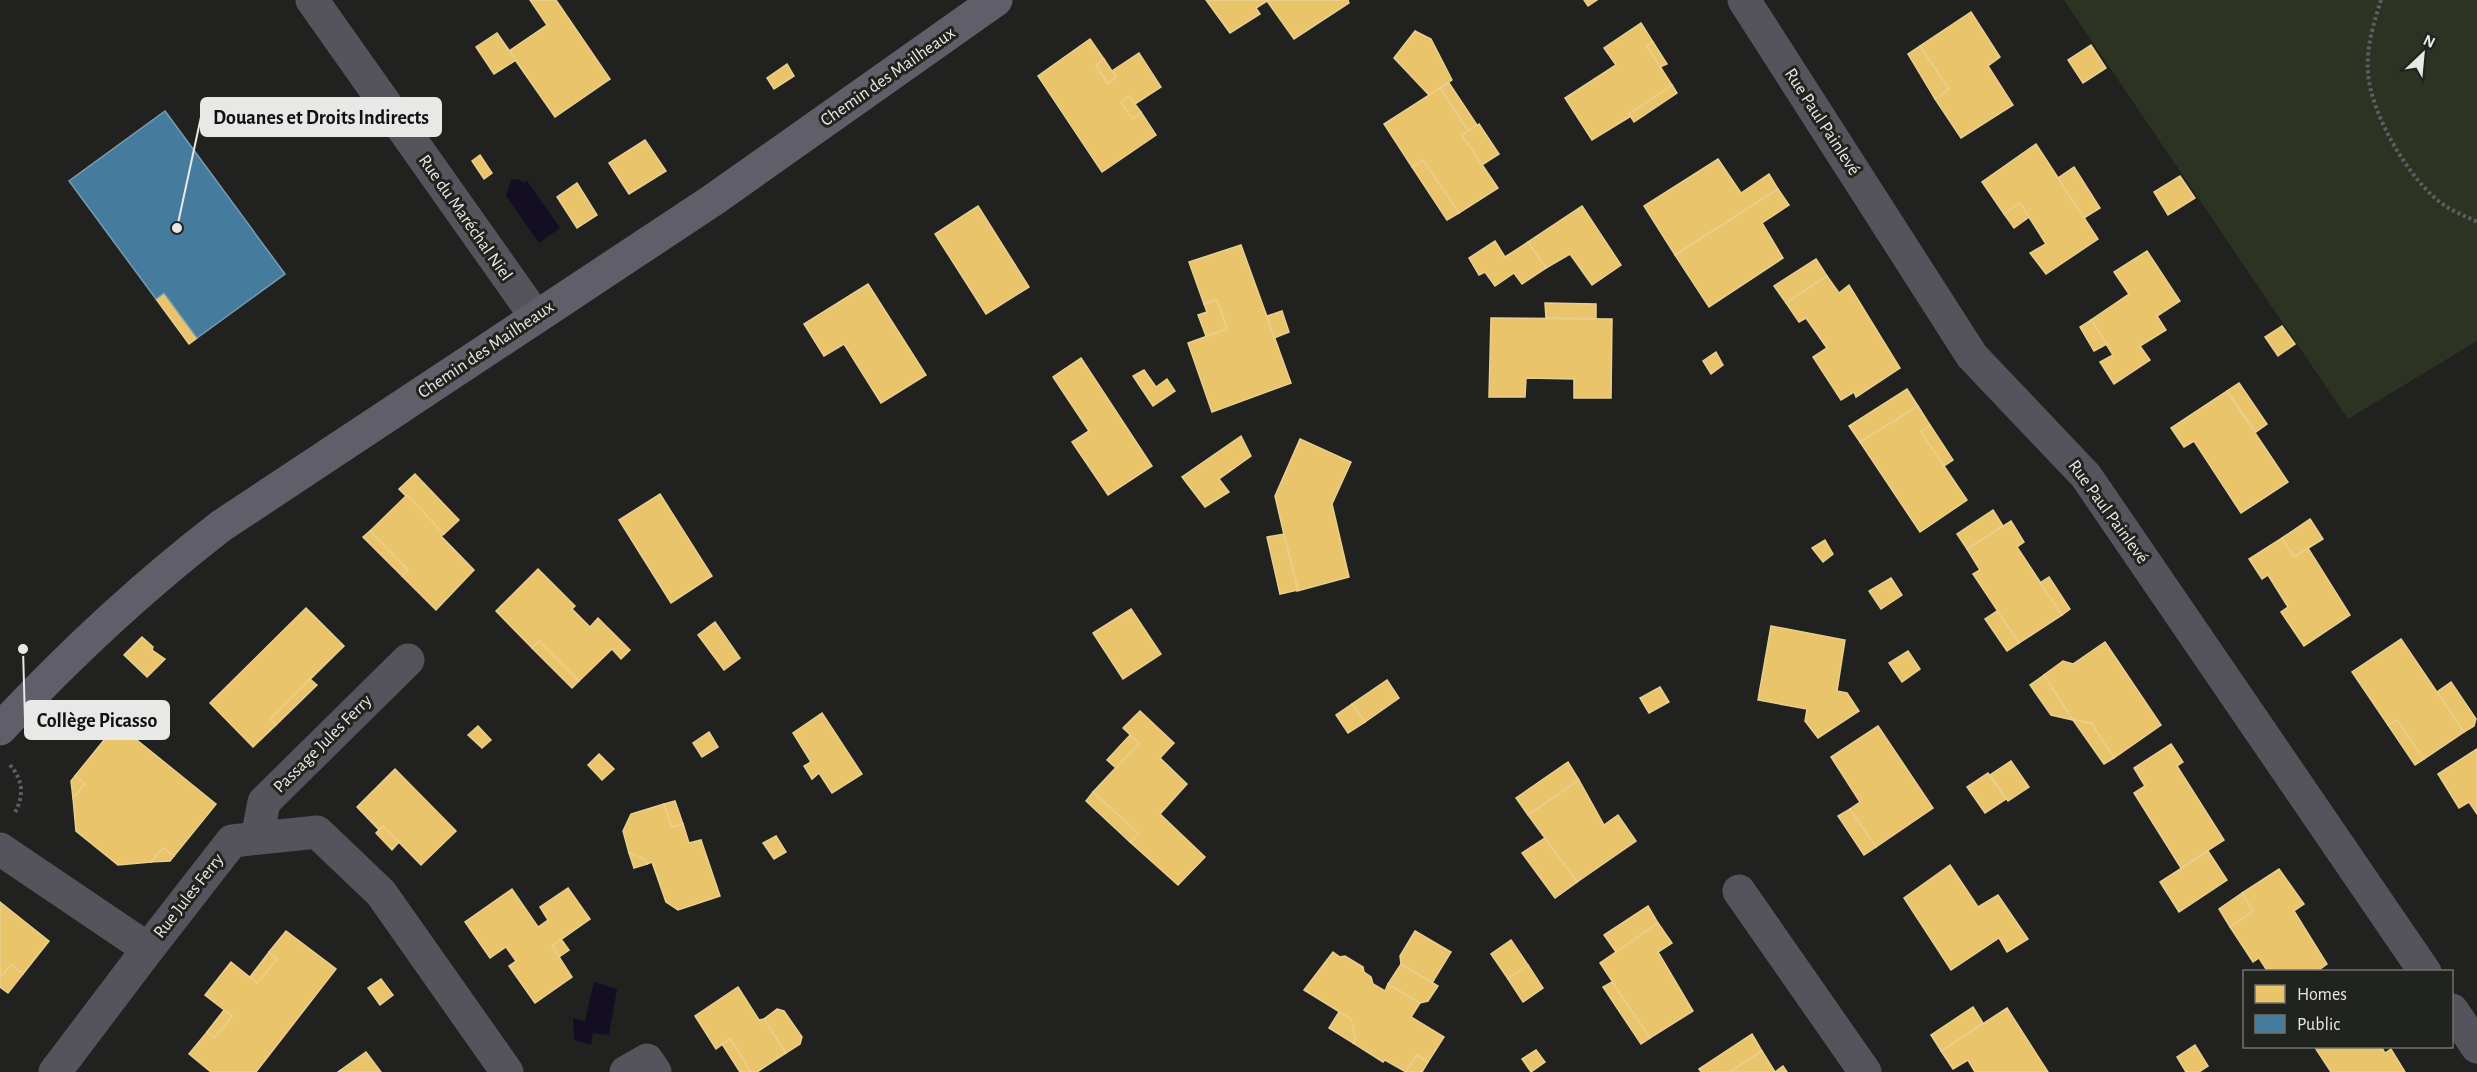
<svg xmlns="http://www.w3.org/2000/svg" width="2477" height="1072" viewBox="0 0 2477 1072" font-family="'Alegreya Sans',sans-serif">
<rect width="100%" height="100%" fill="#21221f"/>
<polygon fill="#2d3322" points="2064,0 2477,0 2477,341 2348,419"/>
<g fill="#130e24">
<polygon points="518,179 524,183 527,181 560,228 539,243 506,196 511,180"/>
<polygon points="594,982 617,989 609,1035 593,1033 591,1045 574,1040 573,1018 585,1021"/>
</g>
<g fill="#e9c46a" stroke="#e9cf8f" stroke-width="1.5">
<polygon points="530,0 556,0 610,79 555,117 509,51 547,25"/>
<polygon points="1206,0 1348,0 1349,3 1294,39 1267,1 1256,8 1260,14 1230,33"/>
<polygon points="1584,0 1597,0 1588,6"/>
<polygon points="1971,12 2000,57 1988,66 2013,105 1961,138 1935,99 1949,89 1920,46"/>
<polygon points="1641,23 1653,42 1647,46 1672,85 1629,114 1631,116 1592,140 1565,98 1616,65 1604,48"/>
<polygon points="1415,31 1431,39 1452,80 1429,95 1394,58"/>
<polygon points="497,33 516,60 494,74 476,47"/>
<polygon points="1090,39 1104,59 1096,65 1108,84 1116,77 1112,71 1139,53 1161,87 1135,104 1129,96 1121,102 1132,119 1141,112 1156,135 1102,172 1038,76"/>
<polygon points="1653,42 1667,64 1660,67 1647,46"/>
<polygon points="2091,45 2106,68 2083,83 2068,60"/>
<polygon points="1920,46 1949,89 1935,99 1908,54"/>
<polygon points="1104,59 1116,77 1108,84 1096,65"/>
<polygon points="787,64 794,76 774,89 767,78"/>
<polygon points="1449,83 1477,125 1468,131 1440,88"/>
<polygon points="1672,85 1677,93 1634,122 1629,114"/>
<polygon points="1440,88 1468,131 1462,135 1498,188 1459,213 1423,160 1412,167 1384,124"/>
<polygon points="1129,96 1141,112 1132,119 1121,102"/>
<polygon points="1479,124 1499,154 1482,165 1462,135"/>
<polygon points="645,140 666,171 629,194 609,163"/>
<polygon points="2036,144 2098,239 2046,274 2030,253 2046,244 2020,203 2004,214 1982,182"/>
<polygon points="480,155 492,173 484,179 472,161"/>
<polygon points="1718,159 1741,193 1769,174 1778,189 1675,255 1644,206"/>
<polygon points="1423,160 1459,213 1447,220 1412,167"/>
<polygon points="2074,167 2100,208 2084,218 2058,178"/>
<polygon points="2180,176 2195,198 2168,215 2154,192"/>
<polygon points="577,183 597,215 577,228 557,197"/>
<polygon points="1778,189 1789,205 1762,223 1783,258 1709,307 1675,255"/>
<polygon points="2020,203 2029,217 2014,228 2004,214"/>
<polygon points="978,206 1029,287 986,314 935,234"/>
<polygon points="1582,206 1621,265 1592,285 1570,254 1546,268 1528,242"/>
<polygon points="1495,241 1505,257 1528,242 1546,268 1522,284 1514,273 1495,286 1485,272 1479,275 1469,258"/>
<polygon points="1241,245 1291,383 1212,412 1188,343 1227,329 1217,300 1204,304 1189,262"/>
<polygon points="2147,251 2180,301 2157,316 2166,330 2140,346 2150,360 2114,384 2100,362 2113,355 2091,320 2129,294 2114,272"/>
<polygon points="1816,259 1827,276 1786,303 1774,286"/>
<polygon points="1827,276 1839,293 1849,285 1900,368 1856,397 1854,392 1841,400 1813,357 1827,348 1806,318 1799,322 1786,303"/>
<polygon points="868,284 926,375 881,403 844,344 824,356 804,324"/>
<polygon points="164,293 197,338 189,344 156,299"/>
<polygon points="1217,300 1227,329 1206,336 1198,315 1207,312 1204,304"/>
<polygon points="1545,303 1596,304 1596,319 1546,318"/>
<polygon points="1282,311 1289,332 1274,338 1267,316"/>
<polygon points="1491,318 1612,319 1611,398 1574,398 1574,379 1526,378 1525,397 1489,397"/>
<polygon points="2091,320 2107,344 2094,351 2080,327"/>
<polygon points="2282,326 2295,344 2278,356 2265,337"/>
<polygon points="1716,352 1723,365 1711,374 1703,361"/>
<polygon points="1081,358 1152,466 1108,495 1072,442 1089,431 1053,377"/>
<polygon points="1144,370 1156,387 1167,379 1175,391 1153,406 1133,376"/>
<polygon points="2239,383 2267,424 2256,432 2227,391"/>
<polygon points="1907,389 1918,406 1860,442 1849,426"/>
<polygon points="2227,391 2288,482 2241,513 2194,441 2184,447 2171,428"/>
<polygon points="1918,406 1930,425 1921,432 1967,500 1920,532 1860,442"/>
<polygon points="1930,425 1953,460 1944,466 1921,432"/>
<polygon points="1241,436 1251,456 1219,479 1229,492 1205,507 1182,477"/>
<polygon points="1300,439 1351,462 1332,504 1349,577 1297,591 1275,496"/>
<polygon points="415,474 459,520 444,534 399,489"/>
<polygon points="660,494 712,576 671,603 619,520"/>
<polygon points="407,495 444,534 441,536 474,570 436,610 402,576 408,570 370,531"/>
<polygon points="1993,510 2003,526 1967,549 1957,534"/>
<polygon points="2310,519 2323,539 2294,557 2282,538"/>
<polygon points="2011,521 2024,542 2017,547 2062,615 2019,643 1973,574 1980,570 1967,549"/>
<polygon points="370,531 408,570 402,576 363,537"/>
<polygon points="1284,534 1298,590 1280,594 1267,537"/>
<polygon points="2282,538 2294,557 2308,548 2350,615 2304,646 2281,612 2288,607 2268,575 2262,579 2249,559"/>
<polygon points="1825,540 1833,554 1823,562 1812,548"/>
<polygon points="538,569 575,606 572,609 590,627 598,618 630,650 621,659 612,649 579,681 539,641 532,648 496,611"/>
<polygon points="2049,577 2070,609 2062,615 2040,583"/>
<polygon points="1891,578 1902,595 1881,609 1869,591"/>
<polygon points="306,608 344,646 270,719 276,725 253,747 210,703"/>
<polygon points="1131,609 1161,654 1123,679 1093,633"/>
<polygon points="1997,611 2019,643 2007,651 1985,619"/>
<polygon points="715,622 740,658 724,670 698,635"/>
<polygon points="1771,626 1845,640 1837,691 1847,693 1859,711 1818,738 1805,721 1807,709 1758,700"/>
<polygon points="142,637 153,647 152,650 165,659 147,677 124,655"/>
<polygon points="2401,639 2464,732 2424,759 2397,720 2388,725 2352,672"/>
<polygon points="539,641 579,681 572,688 532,648"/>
<polygon points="2105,642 2161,725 2114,758 2091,723 2073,720 2044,675 2063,661 2073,664"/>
<polygon points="1908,651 1920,669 1902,682 1889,663"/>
<polygon points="2044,675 2073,720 2051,715 2030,685"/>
<polygon points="310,679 317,685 276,725 270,719"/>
<polygon points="1387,680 1399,698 1365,722 1352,704"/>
<polygon points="2451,682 2476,719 2474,726 2464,732 2437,692"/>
<polygon points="1660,687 1669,702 1649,713 1640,698"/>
<polygon points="1352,704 1365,722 1348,733 1336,715"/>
<polygon points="1140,711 1174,743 1160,758 1187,784 1160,814 1205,857 1178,885 1130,842 1139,834 1093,792 1139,743 1123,728"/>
<polygon points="822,713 862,774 832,793 819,773 812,779 804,766 811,762 793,733"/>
<polygon points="2073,720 2091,723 2114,758 2104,764"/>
<polygon points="2397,720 2424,759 2415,765 2388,725"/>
<polygon points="117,724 216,804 174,856 163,848 151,862 118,865 76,831 73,798 85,784 75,776"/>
<polygon points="478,726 491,740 482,748 468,735"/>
<polygon points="1878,726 1933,808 1876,847 1850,809 1860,802 1831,757"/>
<polygon points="709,732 718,747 702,757 693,743"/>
<polygon points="1130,735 1139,743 1116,768 1107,760"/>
<polygon points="2171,744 2183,762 2177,766 2224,840 2181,868 2134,793 2145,786 2134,768"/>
<polygon points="2477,749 2477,814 2469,802 2459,808 2438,774"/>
<polygon points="599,754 614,769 602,780 588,765"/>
<polygon points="2011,761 2029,787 2008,801 1990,775"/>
<polygon points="1568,762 1579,780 1528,815 1516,798"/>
<polygon points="395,769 456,831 421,865 383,826 379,830 357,807"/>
<polygon points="1988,773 2006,799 1985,813 1967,787"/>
<polygon points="75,776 85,784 73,798 71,781"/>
<polygon points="1579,780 1604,825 1618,815 1636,841 1577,882 1528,815"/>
<polygon points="1093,792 1139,834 1130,842 1086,801"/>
<polygon points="675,801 683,824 672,827 664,804"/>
<polygon points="664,804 672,827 683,824 689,843 701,840 720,896 678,910 666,902 652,862 647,864 645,859 629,853 623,831 631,814"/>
<polygon points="1850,809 1876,847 1864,855 1838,816"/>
<polygon points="383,826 399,842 392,850 376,833"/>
<polygon points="776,836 786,852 774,859 763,843"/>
<polygon points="1545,838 1577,882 1555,898 1522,853"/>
<polygon points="163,848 174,856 170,861 151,862"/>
<polygon points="2208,851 2227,880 2179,912 2160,882"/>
<polygon points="629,853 645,859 647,864 634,868"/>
<polygon points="1950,865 1978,907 1998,895 2028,939 2007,952 1999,938 1951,970 1904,898"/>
<polygon points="2279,869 2304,904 2294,911 2327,964 2316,972 2268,972 2259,958 2253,962 2230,927 2253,911 2242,893"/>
<polygon points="568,888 590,919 552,946 572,977 535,1003 509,966 516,961 506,947 490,958 465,922 512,889 538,927 548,920 540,907"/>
<polygon points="2242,893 2253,911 2230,927 2219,909"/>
<polygon points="0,902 49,941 23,974 11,965 0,978"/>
<polygon points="1648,906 1658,923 1616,952 1604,935"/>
<polygon points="1658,923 1672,943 1658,952 1693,1011 1650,1038 1600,963"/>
<polygon points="286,931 336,969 256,1072 211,1072 189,1054 207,1032 214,1038 232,1016 205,995 231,962 257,983 277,959 269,952"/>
<polygon points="1415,931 1451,952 1432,983 1401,964 1400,956"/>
<polygon points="561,939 569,950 559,957 552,946"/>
<polygon points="1511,940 1528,965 1508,979 1491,954"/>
<polygon points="269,952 277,959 257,983 250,977"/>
<polygon points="1333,952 1340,957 1345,956 1363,967 1364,972 1371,977 1373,984 1385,991 1388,984 1420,1003 1411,1017 1444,1037 1428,1062 1417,1055 1406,1072 1385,1060 1383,1062 1353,1043 1355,1039 1351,1019 1304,990"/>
<polygon points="1401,964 1438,986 1428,1001 1420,1003 1388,984"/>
<polygon points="11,965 23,974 8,993 0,987 0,978"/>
<polygon points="1528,965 1543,988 1523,1002 1508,979"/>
<polygon points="381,979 393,995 380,1005 368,988"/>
<polygon points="1612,982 1650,1038 1641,1044 1603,987"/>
<polygon points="738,987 759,1020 764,1019 786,1053 757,1072 751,1072 730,1039 716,1049 695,1016"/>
<polygon points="1973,1007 1983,1023 1941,1051 1931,1035"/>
<polygon points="2007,1008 2048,1072 1975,1072 1968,1060 1953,1069 1941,1051"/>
<polygon points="777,1009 784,1011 802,1037 800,1044 786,1053 764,1019"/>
<polygon points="224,1010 232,1016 214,1038 207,1032"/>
<polygon points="1339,1012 1351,1019 1355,1039 1353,1043 1329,1028"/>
<polygon points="1752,1034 1762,1051 1730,1072 1701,1072 1699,1069"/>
<polygon points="730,1039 751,1072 740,1072 722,1044"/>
<polygon points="2195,1045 2208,1066 2199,1072 2186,1072 2177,1057"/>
<polygon points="2314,1046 2381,1046 2385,1053 2391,1049 2405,1072 2331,1072"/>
<polygon points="1536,1050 1545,1062 1531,1072 1522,1059"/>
<polygon points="1762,1051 1775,1072 1783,1066 1787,1072 1730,1072"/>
<polygon points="366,1052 381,1072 338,1072"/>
<polygon points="1417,1055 1428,1062 1422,1072 1406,1072"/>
</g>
<polygon fill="#457b9d" stroke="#769cb3" stroke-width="1.5" points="165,111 285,274 197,338 164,293 156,299 69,181"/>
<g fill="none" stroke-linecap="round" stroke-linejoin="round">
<g stroke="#5f5e63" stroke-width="4" stroke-dasharray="3 3" stroke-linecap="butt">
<path d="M2381 0C2374 22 2366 48 2368 72 2370 113 2410 182 2444 205 2454 212 2466 216 2477 222"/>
<path d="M10 765C24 781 24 797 14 814"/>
</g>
<g stroke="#55535b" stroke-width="33">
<polyline points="312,0 536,317"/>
<polyline points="1744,0 1972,356 2086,476 2425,972"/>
<polyline points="257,838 264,802 408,660"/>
<polyline points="0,849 148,949 232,841 317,832 381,893 507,1072"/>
<polyline points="1739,891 1865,1072"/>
<polyline points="2452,1010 2477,1047"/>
<polyline points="55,1072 148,949"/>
<polyline points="626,1072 647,1060 655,1072"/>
</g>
<path stroke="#605e69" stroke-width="33" d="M0 729C68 656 142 587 221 526L713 200 996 0"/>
</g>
<g text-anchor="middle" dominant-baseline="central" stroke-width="6" stroke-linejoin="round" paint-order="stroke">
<g font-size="18" fill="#e8e9e6" stroke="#21231e">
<text transform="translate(888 77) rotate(-35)">Chemin des Mailheaux</text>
<text transform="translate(1822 122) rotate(57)">Rue Paul Painlevé</text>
<text transform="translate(465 218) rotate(55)">Rue du Maréchal Niel</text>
<text transform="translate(486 350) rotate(-34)">Chemin des Mailheaux</text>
<text transform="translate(2108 512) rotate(54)">Rue Paul Painlevé</text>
<text transform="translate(323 744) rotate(-45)">Passage Jules Ferry</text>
<text transform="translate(189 896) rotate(-52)">Rue Jules Ferry</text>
</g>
</g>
<path fill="none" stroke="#e8e9e6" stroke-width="2" d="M177 228L201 117M23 649L25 720"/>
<g fill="#e8e9e6" stroke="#21231e" stroke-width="2">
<circle cx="177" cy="228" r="6"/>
<circle cx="23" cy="649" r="6"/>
</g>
<g fill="#e8e9e6" stroke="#e8e9e6" stroke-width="2">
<rect x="201" y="98" width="240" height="38" rx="6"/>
<rect x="25" y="701" width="144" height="38" rx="6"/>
</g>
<g font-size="20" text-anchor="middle" font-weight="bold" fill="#111">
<text x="321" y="124">Douanes et Droits Indirects</text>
<text x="97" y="727">Collège Picasso</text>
</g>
<rect x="2243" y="970" width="210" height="78" fill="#21231e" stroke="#71726e" stroke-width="1.5"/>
<rect x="2255" y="985" width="30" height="18" fill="#e9c46a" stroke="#71726e" stroke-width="1.5"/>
<text x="2297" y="1000" font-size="18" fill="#e8e9e6">Homes</text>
<rect x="2255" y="1015" width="30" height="18" fill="#457b9d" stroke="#71726e" stroke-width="1.5"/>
<text x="2297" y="1030" font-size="18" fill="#e8e9e6">Public</text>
<g transform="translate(2423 54) rotate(26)" stroke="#21231e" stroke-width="4.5" paint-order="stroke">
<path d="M0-4.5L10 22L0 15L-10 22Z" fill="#e8e9e6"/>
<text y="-9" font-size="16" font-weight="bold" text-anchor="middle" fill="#e8e9e6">N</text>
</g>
</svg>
